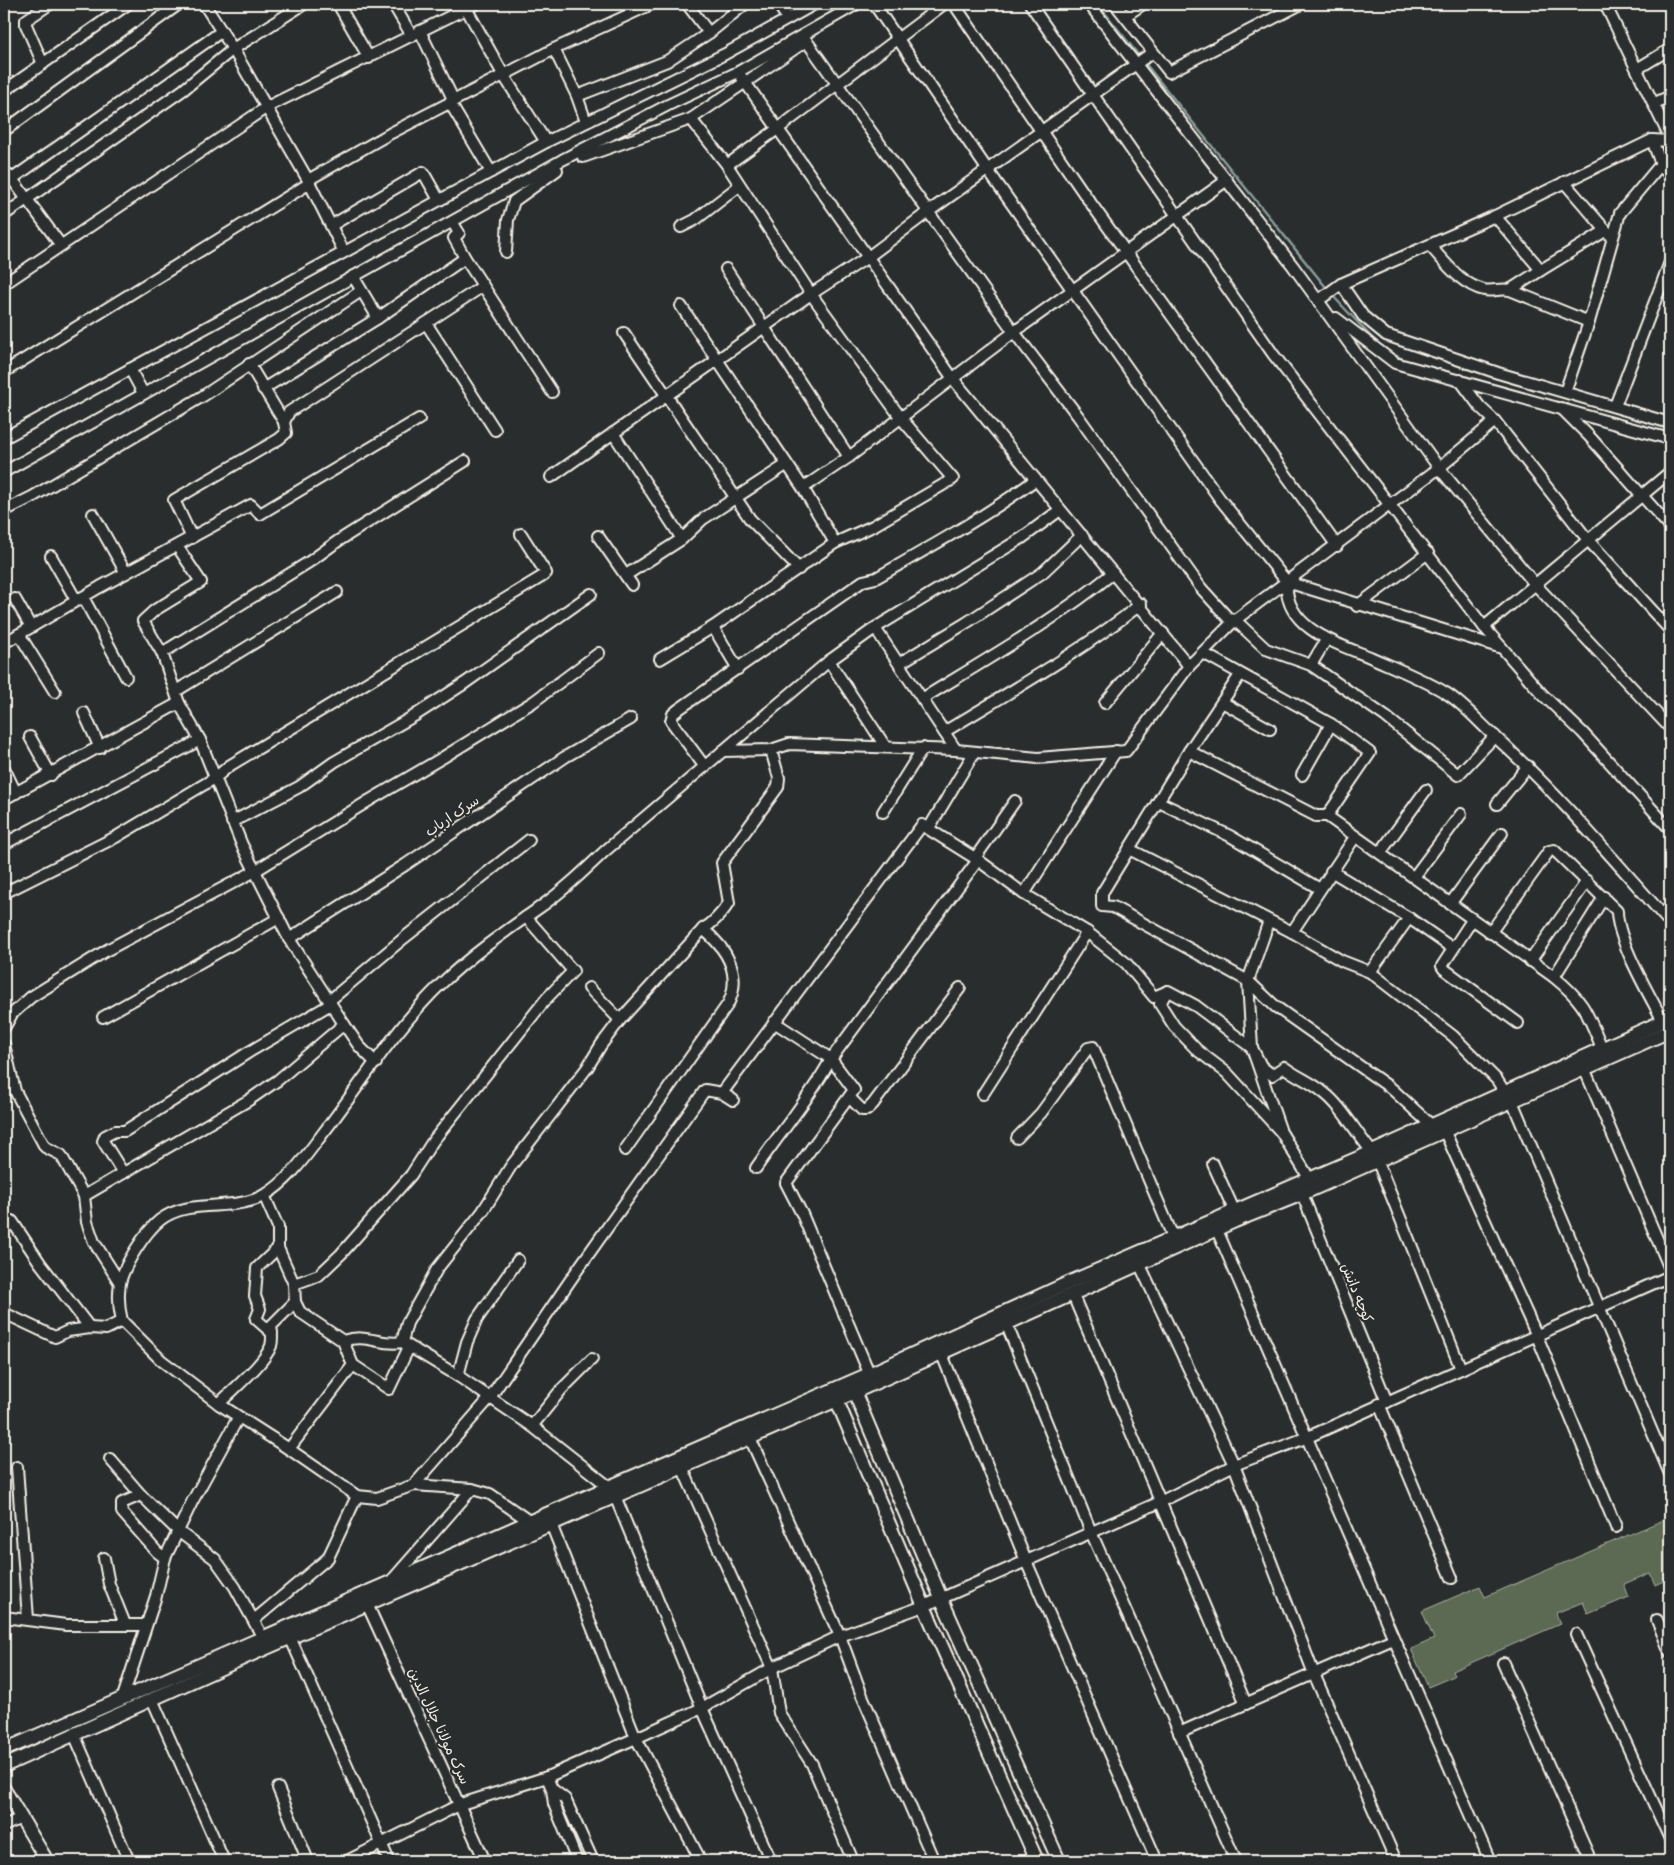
<svg xmlns="http://www.w3.org/2000/svg" width="1674" height="1865" viewBox="0 0 1674 1865" font-family="'Balsamiq Sans','Playpen Sans Arabic',sans-serif">
<rect width="100%" height="100%" fill="#2a2d2e"/>
<filter id="ink" filterUnits="userSpaceOnUse"><feTurbulence type="fractalNoise" baseFrequency=".02" numOctaves="2"/><feDisplacementMap in="SourceGraphic" scale="10" xChannelSelector="R" yChannelSelector="G"/><feConvolveMatrix kernelMatrix="1 2 1 2 8 2 1 2 1" color-interpolation-filters="sRGB"/></filter>
<g filter="url(#ink)">
<polygon fill="#5c6b53" stroke="#a8ae9e" points="1670,1517 1670,1578 1655,1585 1650,1573 1624,1584 1629,1597 1588,1614 1583,1602 1556,1613 1560,1624 1452,1671 1454,1676 1428,1687 1411,1649 1434,1639 1422,1611 1480,1586 1485,1597"/>
<g fill="none" stroke-linecap="round" stroke-linejoin="round">
<g stroke="#8b9c9a" stroke-width="2.5">
<polyline points="1098,4 1140,57"/>
<polyline points="1144,62 1329,291"/>
<polyline points="1332,295 1378,344"/>
<polyline points="1386,350 1408,362"/>
</g>
<defs>
<g id="minor">
<polyline points="204,4 233,49 308,180 344,252"/>
<polyline points="338,4 369,58"/>
<polyline points="393,4 412,36"/>
<polyline points="453,4 458,13"/>
<polyline points="687,4 709,33"/>
<polyline points="778,4 788,19"/>
<polyline points="874,4 987,169 1220,499 1287,582 1502,648"/>
<polyline points="954,4 1085,195 1337,546"/>
<polyline points="1030,4 1273,354 1484,627 1542,694 1582,732 1670,829"/>
<polyline points="1089,4 1293,266 1439,468 1534,583 1670,728"/>
<polyline points="1115,4 1169,72 1301,4"/>
<polyline points="1605,4 1670,138"/>
<polyline points="466,8 504,76 546,142"/>
<polyline points="1125,16 1143,4"/>
<polyline points="420,31 452,97 450,103 491,172"/>
<polyline points="803,36 1014,332 1078,416 1201,588 1229,619 1235,620 1266,649 1311,665"/>
<polyline points="554,49 577,96 586,122"/>
<polyline points="43,64 26,25 26,20 50,4"/>
<polyline points="1637,69 1670,49"/>
<polyline points="738,72 954,380 1189,666"/>
<polyline points="4,91 128,4"/>
<polyline points="577,96 667,61 709,33 745,4"/>
<polyline points="1653,104 1670,96"/>
<polyline points="4,131 179,4"/>
<polyline points="1652,140 1661,164 1670,176"/>
<polyline points="583,157 691,119 806,41"/>
<polyline points="727,165 779,128 944,4"/>
<polyline points="4,171 12,179 60,244"/>
<polyline points="12,179 222,31"/>
<polyline points="308,180 391,133 554,49 652,4"/>
<polyline points="1564,182 1609,234"/>
<polyline points="4,215 183,90 233,49 304,4"/>
<polyline points="1495,216 1541,270 1510,290"/>
<polyline points="453,223 459,233 454,238 465,258 552,392"/>
<polyline points="332,225 423,172 439,200"/>
<polyline points="681,227 695,220 739,186"/>
<path d="M1430 246C1446 263 1460 284 1484 290 1492 292 1501 288 1510 290L1589 322"/>
<polyline points="506,252 508,220 514,201 557,170"/>
<polyline points="726,269 849,457"/>
<polyline points="1541,270 1605,231"/>
<polyline points="353,276 378,318"/>
<polyline points="4,284 267,107 475,4"/>
<polyline points="1341,284 1363,316 1386,335 1498,373 1670,423"/>
<polyline points="1319,300 1341,284 1495,216 1652,140 1670,141"/>
<polyline points="681,306 803,488 835,543"/>
<polyline points="1336,318 1395,363 1670,439"/>
<polyline points="426,323 495,430"/>
<polyline points="624,333 750,519 799,569"/>
<polyline points="249,364 284,422"/>
<polyline points="130,369 143,393"/>
<polyline points="4,372 310,183"/>
<polyline points="1460,380 1480,407 1495,421 1588,540 1670,630"/>
<polyline points="263,389 378,318 465,258"/>
<polyline points="1565,392 1589,322 1620,213 1661,164"/>
<polyline points="1615,406 1670,262"/>
<polyline points="1561,408 1589,436 1670,527"/>
<polyline points="613,433 682,539"/>
<polyline points="4,438 546,142 725,54 815,4"/>
<polyline points="4,472 562,160 668,105 738,72 857,4"/>
<polyline points="551,477 811,294 868,257 928,212 1153,52"/>
<polyline points="803,488 849,457 1014,332 1227,180"/>
<polyline points="4,511 32,497 203,396 361,291"/>
<polyline points="93,514 126,573"/>
<polyline points="598,536 632,585"/>
<polyline points="192,538 174,500 279,439 286,433 284,422 289,412 483,286"/>
<polyline points="177,546 201,582 155,610 143,621 162,653 179,703 200,740 242,845 289,939 344,1024 359,1046 376,1063"/>
<polyline points="51,556 76,600"/>
<polyline points="626,575 682,539 703,519 786,465"/>
<path d="M1287 582C1283 628 1338 644 1370 657 1395 668 1423 679 1446 693 1462 703 1477 720 1491 733 1556 791 1612 858 1670 923"/>
<polyline points="83,597 126,677"/>
<polyline points="15,599 31,627"/>
<polyline points="1357,606 1428,553"/>
<polyline points="713,627 738,669"/>
<polyline points="1484,627 1670,472"/>
<polyline points="875,628 956,750"/>
<polyline points="19,634 55,692"/>
<polyline points="1326,640 1311,665 1386,717 1458,775 1495,736"/>
<polyline points="4,643 100,587 251,505 260,514 265,511 419,419"/>
<polyline points="162,653 309,562 338,541 465,461"/>
<polyline points="1203,653 1331,724 1370,753 1327,816"/>
<polyline points="660,659 713,627 835,543 873,526 953,479 901,418 811,294 727,165 691,119"/>
<polyline points="829,661 885,746"/>
<polyline points="900,663 966,623 1042,573 1082,535"/>
<polyline points="1240,675 1189,751 1102,893 1102,906 1113,907 1248,981 1276,1007 1392,1089 1431,1125"/>
<polyline points="176,691 337,592"/>
<path d="M922 699C987 659 1054 621 1113 573"/>
<polyline points="1222,702 1270,729"/>
<polyline points="1105,703 1163,633"/>
<polyline points="84,713 100,748"/>
<path d="M944 732C1011 691 1079 653 1141 604"/>
<polyline points="30,737 51,775"/>
<polyline points="723,751 771,750 789,744 956,750 1038,758 1126,751 1189,666 1235,620 1439,468 1495,421"/>
<path d="M1189 751 1316 816H1327L1554 977C1585 1002 1587 1013 1602 1048"/>
<path d="M705 767 671 721 673 714 679 709 863 581 876 578C930 547 985 517 1035 480"/>
<polyline points="4,768 16,793"/>
<polyline points="1302,775 1331,724"/>
<polyline points="4,799 179,703"/>
<polyline points="1159,802 1230,836 1320,889"/>
<polyline points="1497,804 1528,766"/>
<polyline points="883,812 923,748"/>
<polyline points="232,822 299,787 334,762 414,716 465,683 591,594"/>
<polyline points="929,828 974,753"/>
<polyline points="4,844 200,740"/>
<polyline points="1129,849 1292,932 1342,961 1370,972 1453,1036 1497,1080 1504,1091"/>
<polyline points="1380,853 1426,790"/>
<polyline points="975,858 1015,801"/>
<polyline points="1331,871 1409,918 1452,948"/>
<polyline points="1414,877 1461,814"/>
<polyline points="4,893 116,837 215,778 229,766 543,576 546,573 544,570 521,534"/>
<polyline points="1024,894 1116,751"/>
<polyline points="1450,904 1502,833"/>
<polyline points="1472,920 1442,966 1444,969 1518,1023"/>
<polyline points="1269,921 1248,981 1252,1048 1280,1129"/>
<polyline points="1292,932 1355,837"/>
<path d="M1490 933 1549 851 1554 850 1617 911C1617 940 1649 994 1663 1021"/>
<polyline points="289,939 405,865 565,757 631,719"/>
<polyline points="1530,961 1587,881"/>
<polyline points="1370,972 1409,918"/>
<polyline points="1554,977 1604,897"/>
<polyline points="589,988 620,1020"/>
<polyline points="1167,991 1160,1004 1174,1026 1197,1050 1227,1073 1281,1132 1309,1178"/>
<polyline points="329,1001 404,938 529,840"/>
<polyline points="103,1017 279,918"/>
<polyline points="774,1022 831,1059 854,1090 786,1183 802,1214 872,1380"/>
<polyline points="4,1028 12,1014 31,997 107,950 255,871 370,800 442,758 533,702 599,653"/>
<polyline points="4,1044 15,1091 45,1147 61,1155 84,1196 87,1222 94,1242 120,1283"/>
<polyline points="1584,1068 1670,1269"/>
<path d="M722 1093 922 825 978 860 1024 894 1087 932 1126 963 1154 997 1168 991 1196 1006 1252 1048 1261 1066 1272 1075 1284 1067C1297 1077 1311 1082 1323 1092 1342 1106 1356 1133 1372 1152"/>
<polyline points="983,1094 1087,932"/>
<polyline points="850,1098 862,1110 867,1110 873,1104 960,988"/>
<polyline points="1512,1101 1670,1474"/>
<polyline points="1444,1130 1537,1336 1616,1527"/>
<polyline points="1017,1138 1041,1113 1088,1048 1093,1047 1173,1237"/>
<path d="M625 1150 728 1004C743 974 726 948 703 929"/>
<polyline points="1377,1160 1461,1369"/>
<polyline points="1213,1164 1234,1210"/>
<path d="M756 1168C781 1131 810 1098 831 1059L978 860"/>
<polyline points="123,1173 103,1141 105,1136 115,1131 125,1131 249,1052 331,1004"/>
<polyline points="1302,1194 1387,1402"/>
<path d="M264 1195 278 1227V1248L294 1284 295 1302 300 1312 343 1341C367 1333 380 1346 402 1342L458 1376 532 1426 608 1486"/>
<polyline points="84,1196 249,1100 278,1080 344,1024"/>
<polyline points="12,1221 40,1263 90,1328"/>
<path d="M1217 1230C1310 1440 1398 1651 1490 1861"/>
<polyline points="1140,1265 1234,1465 1314,1674 1396,1861"/>
<polyline points="294,1284 319,1275 341,1254 411,1175 433,1141 546,999 573,971 526,917"/>
<polyline points="1072,1293 1246,1704"/>
<path d="M4 1313 55 1337 68 1331 90 1328 106 1329 122 1321C119 1309 118 1295 120 1283 124 1265 145 1232 160 1220 190 1197 232 1213 265 1195 289 1181 307 1154 324 1132 362 1083 396 1027 441 984 470 956 503 933 536 910 561 893 583 872 605 851L829 661 875 628 1022 538 1060 510"/>
<polyline points="122,1321 161,1360 219,1404 289,1449 357,1496 377,1498 414,1485 472,1489 490,1494 529,1521"/>
<polyline points="1006,1323 1091,1532 1236,1861"/>
<polyline points="272,1333 256,1319 260,1309 255,1296 257,1268 278,1248"/>
<path d="M402 1342 407 1323 437 1269 483 1211 511 1166 587 1068 601 1045 620 1020 703 929C714 923 722 913 729 903L722 863 778 787 779 778 771 750"/>
<polyline points="941,1352 1026,1561 1157,1861"/>
<polyline points="353,1365 389,1389 409,1347"/>
<polyline points="458,1376 467,1342 477,1319 518,1260"/>
<path d="M219 1404C233 1389 264 1364 271 1346 273 1339 272 1333 271 1326L295 1302"/>
<polyline points="1379,1404 1452,1578"/>
<polyline points="532,1426 561,1390 592,1359"/>
<polyline points="750,1438 840,1636 861,1693 934,1861"/>
<polyline points="289,1449 353,1365 343,1341"/>
<polyline points="110,1459 141,1495 178,1531 215,1559 235,1587 262,1636"/>
<polyline points="17,1467 28,1619"/>
<polyline points="682,1467 772,1668 779,1713 812,1764 853,1861"/>
<polyline points="414,1485 489,1399 578,1269 705,1090 722,1093 733,1100"/>
<polyline points="141,1495 122,1503 122,1512 157,1552 165,1558"/>
<polyline points="615,1496 702,1708 771,1861"/>
<polyline points="551,1524 636,1738 701,1861"/>
<polyline points="104,1558 109,1584 125,1624"/>
<polyline points="393,1579 472,1489"/>
<polyline points="367,1604 485,1861"/>
<polyline points="4,1617 66,1625 145,1625"/>
<polyline points="254,1620 328,1558 357,1496"/>
<polyline points="1657,1620 1670,1652"/>
<polyline points="1576,1634 1670,1839"/>
<polyline points="290,1637 389,1861"/>
<polyline points="1503,1663 1591,1861"/>
<polyline points="123,1697 156,1596 165,1558 192,1502 238,1418"/>
<polyline points="152,1699 224,1861"/>
<polyline points="1179,1733 1393,1639"/>
<polyline points="74,1734 129,1861"/>
<polyline points="547,1777 552,1789 554,1804 577,1861"/>
<polyline points="278,1788 308,1861"/>
<polyline points="552,1789 565,1799 593,1861"/>
<polyline points="4,1826 21,1818"/>
<polyline points="347,1861 461,1804 547,1777 636,1738 702,1708 772,1668 840,1636 924,1606 1160,1502 1234,1465 1308,1437 1670,1276"/>
</g>
<g id="major">
<polyline points="851,1384 941,1598 1059,1861"/>
<polyline points="834,1394 924,1606 1037,1861"/>
<polyline points="4,1750 869,1374 1068,1283 1372,1152 1670,1018"/>
<polyline points="4,1766 248,1656 837,1400 1235,1221 1302,1194 1670,1031"/>
<polyline points="4,1789 47,1861"/>
</g>
</defs>
<use href="#minor" stroke="#f4f1e8" stroke-width="14"/>
<use href="#major" stroke="#f4f1e8" stroke-width="16"/>
<use href="#minor" stroke="#2a2d2e" stroke-width="10"/>
<use href="#major" stroke="#2a2d2e" stroke-width="12"/>
</g>
</g>
<g text-anchor="middle" dominant-baseline="central" stroke-width="4.5" stroke-linejoin="round" paint-order="stroke">
<g font-size="14" fill="#f4f1e8" stroke="#2a2d2e">
<text transform="translate(452 816) rotate(-34)">سرک ارباب</text>
<text transform="translate(1357 1293) rotate(68)">کوچه دانش</text>
<text transform="translate(439 1726) rotate(65)">سرک مولانا جلال الدین</text>
</g>
</g>
<rect width="1674" height="1865" fill="none" stroke="#2a2d2e" stroke-width="20"/>
<rect x="10" y="10" width="1654" height="1845" fill="none" stroke="#f4f1e8" stroke-width="2" filter="url(#ink)"/>
</svg>
